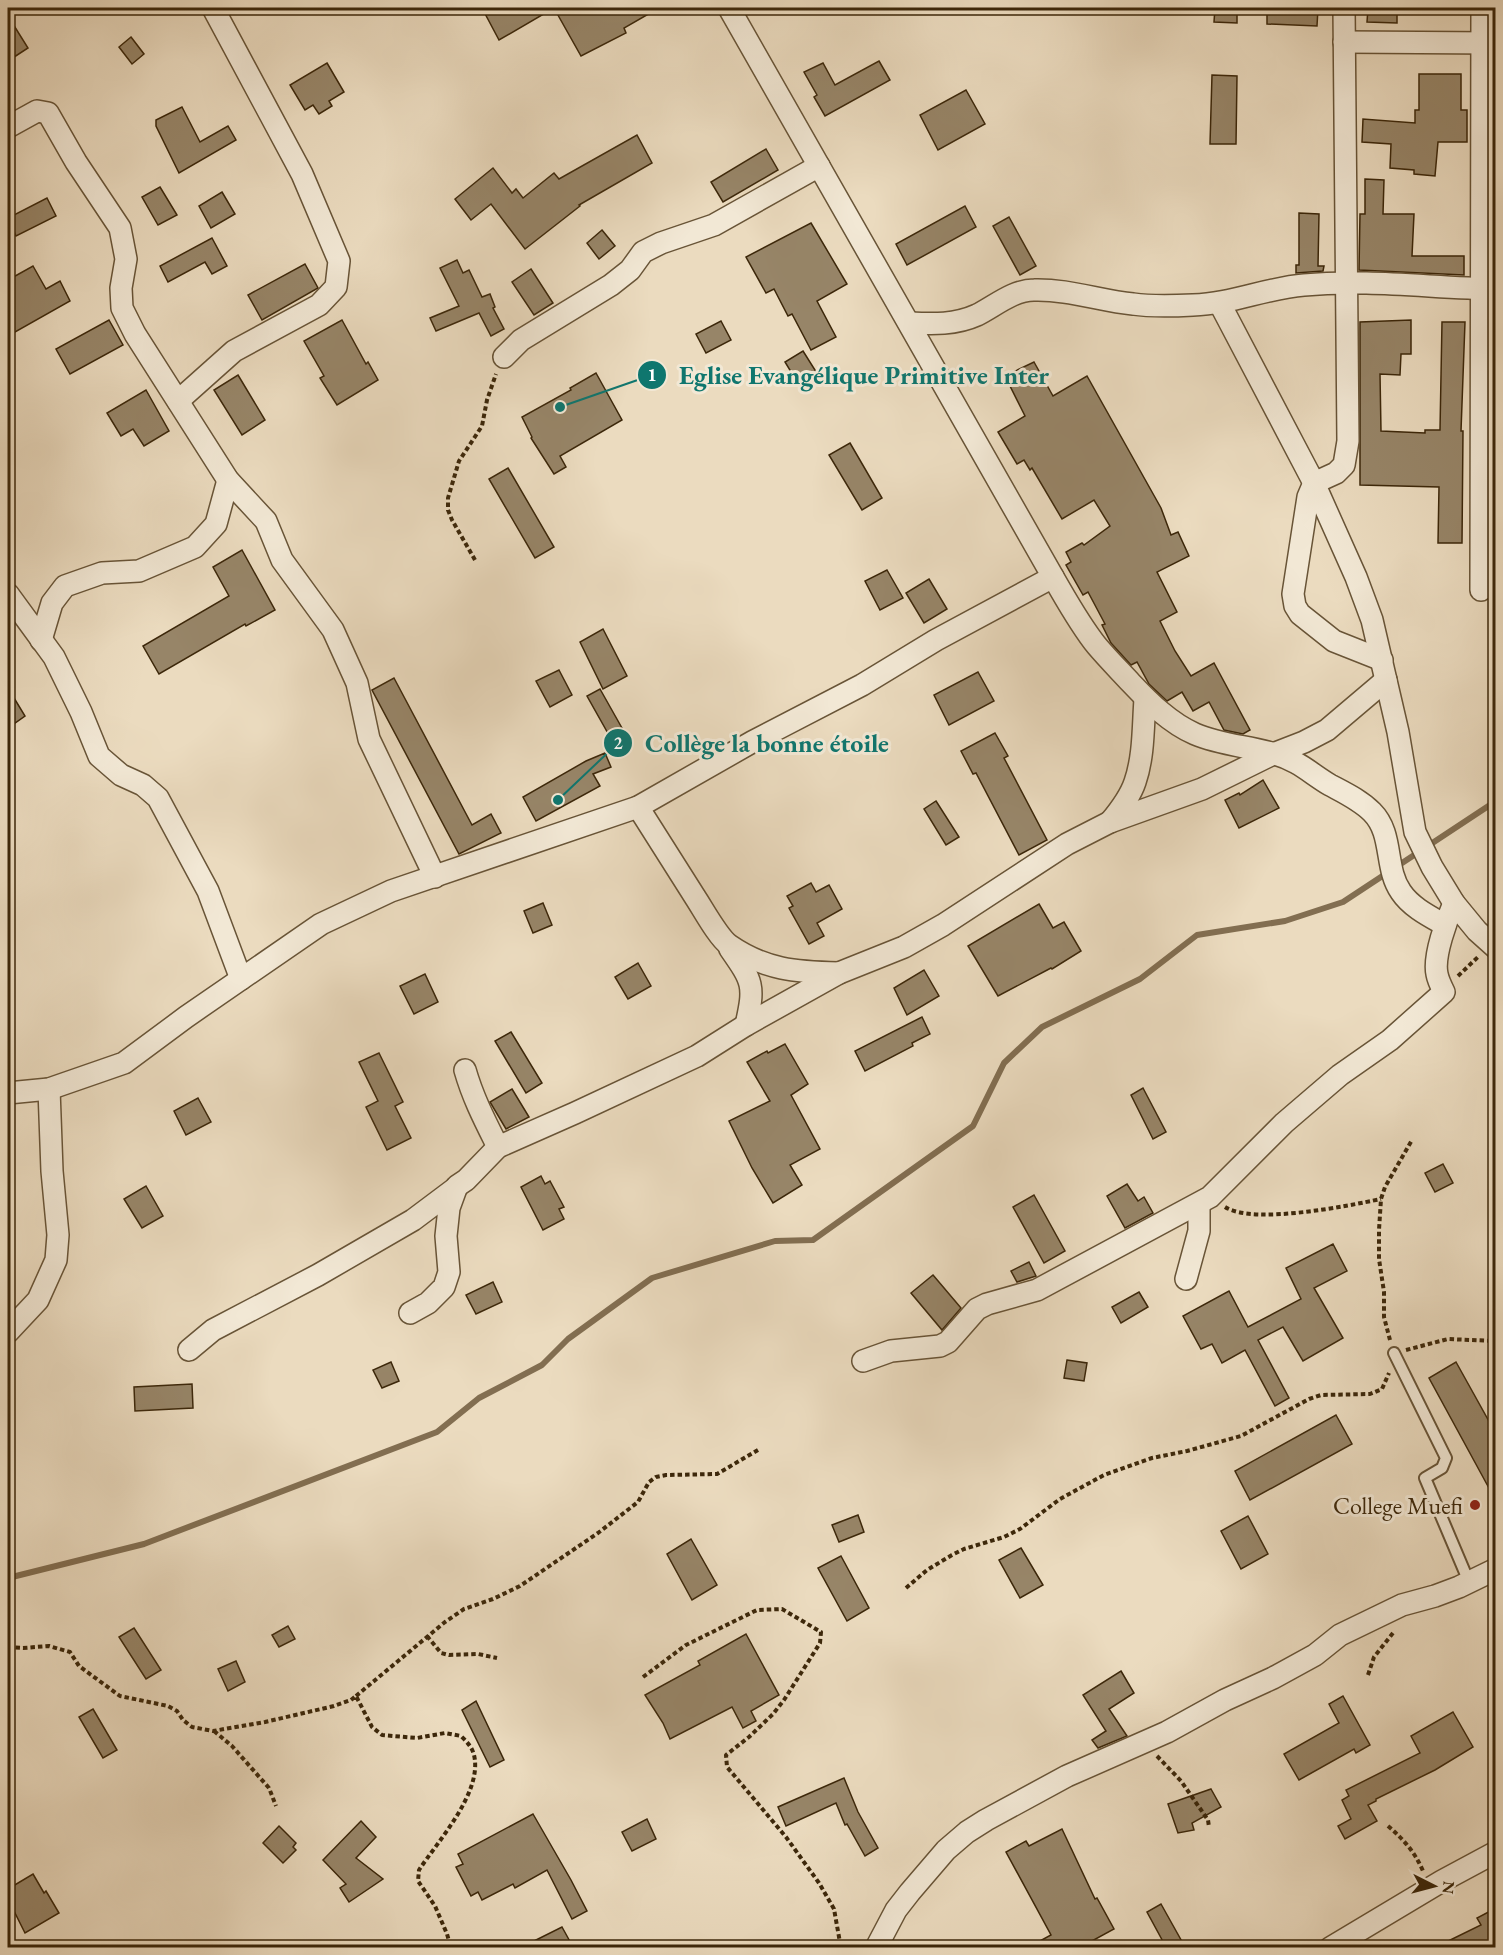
<svg xmlns="http://www.w3.org/2000/svg" width="1503" height="1955" viewBox="0 0 1503 1955" font-family="'EB Garamond',serif">
<rect width="100%" height="100%" fill="#ebdbbf"/>
<filter id="stains"><feTurbulence type="fractalNoise" baseFrequency=".00333" numOctaves="4"/><feColorMatrix values="0 0 0 0 .2 0 0 0 0 .09 0 0 0 0 .02 0 0 0 .5 -.17"/></filter>
<radialGradient id="worn" r=".72"><stop offset=".6" stop-color="#630" stop-opacity="0"/><stop offset="1" stop-color="#630" stop-opacity=".3"/></radialGradient>
<g fill="none" stroke-linecap="round" stroke-linejoin="round">
<g stroke="#826e51" stroke-width="6">
<polyline points="1396,867 1496,801"/>
<polyline points="8,1578 144,1544 437,1432 479,1398 542,1365 568,1339 652,1278 775,1241 813,1240 973,1126 1004,1063 1042,1027 1140,979 1197,935 1285,921 1343,902 1387,873"/>
</g>
</g>
<g fill="#978568" stroke="#3c270a" stroke-width="1.5">
<polygon points="482,8 554,8 499,40"/>
<polygon points="554,8 659,8 624,28 626,33 581,56"/>
<polygon points="1215,8 1237,8 1237,23 1214,22"/>
<polygon points="1267,8 1318,8 1317,26 1267,24"/>
<polygon points="1368,8 1397,8 1397,23 1367,22"/>
<polygon points="8,16 28,48 8,61"/>
<polygon points="131,37 144,54 132,64 119,47"/>
<polygon points="879,61 890,80 825,116 814,97 817,95 804,72 823,63 835,85"/>
<polygon points="327,63 344,92 329,101 332,106 319,114 313,105 305,110 290,85"/>
<polygon points="1419,74 1461,74 1461,110 1467,110 1467,142 1438,142 1435,176 1414,174 1414,170 1390,168 1391,144 1362,142 1363,119 1415,123 1415,110 1419,110"/>
<polygon points="1212,75 1237,76 1236,144 1210,144"/>
<polygon points="966,90 985,124 938,150 920,115"/>
<polygon points="182,107 200,142 228,126 236,140 179,173 156,126 156,120"/>
<polygon points="637,135 652,163 579,205 580,206 525,249 491,204 471,220 455,199 493,168 512,193 516,189 523,198 554,173 559,179"/>
<polygon points="766,149 778,170 723,202 711,182"/>
<polygon points="1365,179 1384,180 1383,214 1414,214 1412,256 1464,256 1464,275 1359,270 1360,214 1365,214"/>
<polygon points="160,187 177,215 158,225 142,197"/>
<polygon points="222,192 235,214 211,228 199,206"/>
<polygon points="47,198 56,216 16,236 8,218"/>
<polygon points="965,206 976,227 907,265 896,244"/>
<polygon points="1299,213 1319,214 1318,266 1324,266 1323,271 1296,273 1296,265 1299,265"/>
<polygon points="1009,217 1036,266 1020,275 993,226"/>
<polygon points="811,223 847,284 817,301 836,337 811,350 792,314 788,316 774,289 766,293 746,257"/>
<polygon points="602,230 615,246 599,259 587,243"/>
<polygon points="212,238 227,266 212,274 205,262 168,282 160,266"/>
<polygon points="457,260 463,273 469,270 482,297 490,294 495,307 493,308 504,329 491,336 479,313 436,331 430,318 459,306 440,268"/>
<polygon points="305,264 318,288 262,320 248,295"/>
<polygon points="33,266 46,289 60,281 70,301 8,336 8,280"/>
<polygon points="531,269 553,303 534,315 512,282"/>
<polygon points="109,320 123,345 70,374 56,349"/>
<polygon points="342,320 366,364 368,362 378,380 337,405 320,378 324,376 304,341"/>
<polygon points="1411,320 1411,354 1401,354 1400,375 1380,374 1381,431 1425,433 1425,430 1440,430 1442,322 1465,322 1461,431 1463,431 1462,543 1438,543 1439,487 1360,485 1360,322"/>
<polygon points="721,321 731,340 706,353 696,334"/>
<polygon points="803,351 820,378 802,390 785,362"/>
<polygon points="1034,362 1053,396 1087,376 1161,508 1171,535 1178,532 1189,556 1157,572 1177,612 1160,621 1175,651 1191,676 1214,663 1250,730 1243,734 1224,730 1209,702 1193,711 1182,692 1167,701 1149,684 1137,662 1131,665 1111,643 1102,625 1105,624 1088,592 1083,595 1066,565 1071,562 1066,552 1082,543 1084,545 1110,526 1094,500 1062,519 1032,468 1030,470 1024,460 1017,464 998,432 1025,416 1005,376"/>
<polygon points="596,373 622,420 560,456 566,467 554,474 531,438 532,437 522,417 571,390 570,388"/>
<polygon points="238,375 265,420 242,435 214,390"/>
<polygon points="146,390 169,431 144,446 133,429 121,436 107,413"/>
<polygon points="850,443 882,498 862,510 829,455"/>
<polygon points="508,468 554,547 535,558 489,479"/>
<polygon points="242,550 275,610 246,626 245,624 159,674 143,646 229,596 213,567"/>
<polygon points="887,570 903,598 880,610 865,581"/>
<polygon points="929,579 947,609 924,623 906,593"/>
<polygon points="603,629 627,676 603,689 580,642"/>
<polygon points="559,670 572,695 550,707 536,681"/>
<polygon points="978,672 994,701 949,725 934,695"/>
<polygon points="394,678 472,825 491,814 501,833 459,854 372,690"/>
<polygon points="8,688 25,716 8,728"/>
<polygon points="600,689 627,737 614,744 587,696"/>
<polygon points="995,733 1008,756 1004,758 1047,840 1019,855 976,773 973,774 961,751"/>
<polygon points="605,753 611,767 593,774 600,786 536,821 523,797 586,761"/>
<polygon points="1263,780 1279,808 1239,828 1225,800 1239,793 1240,795"/>
<polygon points="936,801 959,837 946,845 924,809"/>
<polygon points="811,883 816,892 829,885 842,909 817,923 824,936 809,944 789,908 793,906 787,896"/>
<polygon points="543,903 552,925 533,933 524,911"/>
<polygon points="1039,904 1053,928 1064,922 1081,951 1052,969 1051,968 998,996 968,946"/>
<polygon points="638,963 651,986 628,999 615,977"/>
<polygon points="924,970 939,996 907,1015 894,988"/>
<polygon points="425,974 438,1002 414,1014 400,986"/>
<polygon points="922,1017 930,1034 912,1043 913,1046 865,1071 855,1051"/>
<polygon points="511,1032 542,1083 526,1093 495,1041"/>
<polygon points="785,1044 808,1084 791,1095 820,1149 790,1165 802,1185 773,1203 752,1168 729,1121 770,1101 747,1062 767,1051 768,1053"/>
<polygon points="379,1053 403,1102 395,1106 411,1138 387,1150 366,1107 378,1101 359,1062"/>
<polygon points="1143,1088 1166,1132 1153,1139 1131,1095"/>
<polygon points="512,1089 529,1117 506,1129 490,1102"/>
<polygon points="198,1098 211,1122 186,1135 174,1111"/>
<polygon points="1443,1164 1453,1183 1435,1192 1425,1173"/>
<polygon points="541,1176 545,1184 550,1181 564,1207 559,1209 564,1219 543,1230 521,1187"/>
<polygon points="1127,1184 1138,1201 1144,1197 1153,1213 1125,1228 1107,1196"/>
<polygon points="146,1186 163,1216 142,1228 124,1199"/>
<polygon points="1034,1195 1065,1251 1044,1263 1013,1207"/>
<polygon points="1333,1244 1347,1271 1314,1288 1343,1338 1303,1361 1283,1327 1258,1340 1289,1398 1275,1406 1245,1350 1222,1363 1212,1344 1201,1349 1183,1316 1229,1291 1248,1327 1301,1299 1286,1268"/>
<polygon points="1029,1262 1036,1276 1017,1282 1011,1271"/>
<polygon points="933,1275 961,1308 942,1330 911,1293"/>
<polygon points="493,1282 502,1302 476,1314 466,1295"/>
<polygon points="1139,1292 1148,1307 1121,1323 1112,1307"/>
<polygon points="1067,1360 1087,1363 1084,1381 1064,1378"/>
<polygon points="391,1362 399,1381 382,1388 373,1370"/>
<polygon points="1456,1362 1496,1434 1496,1501 1429,1378"/>
<polygon points="192,1384 193,1408 135,1411 134,1387"/>
<polygon points="1336,1415 1352,1444 1250,1500 1235,1471"/>
<polygon points="858,1515 864,1532 839,1542 832,1525"/>
<polygon points="1248,1516 1268,1554 1241,1569 1221,1531"/>
<polygon points="691,1539 717,1585 692,1600 667,1554"/>
<polygon points="1021,1548 1043,1585 1020,1598 999,1560"/>
<polygon points="841,1556 869,1608 847,1621 818,1568"/>
<polygon points="288,1626 295,1639 279,1647 272,1635"/>
<polygon points="134,1628 161,1670 146,1679 119,1637"/>
<polygon points="746,1634 779,1695 751,1711 756,1721 743,1728 732,1707 670,1739 663,1723 645,1695 700,1665 698,1661"/>
<polygon points="236,1661 245,1682 228,1691 218,1669"/>
<polygon points="1121,1671 1134,1693 1109,1709 1127,1736 1098,1748 1092,1740 1106,1731 1083,1695"/>
<polygon points="1343,1696 1370,1745 1356,1753 1354,1749 1299,1780 1284,1754 1339,1723 1329,1704"/>
<polygon points="476,1701 504,1760 490,1767 462,1710"/>
<polygon points="93,1709 117,1750 103,1758 79,1717"/>
<polygon points="1453,1712 1473,1747 1435,1770 1376,1799 1376,1801 1368,1805 1377,1821 1345,1839 1338,1826 1351,1819 1342,1800 1349,1796 1346,1790 1420,1753 1411,1736"/>
<polygon points="844,1778 858,1812 878,1848 865,1856 847,1824 845,1825 836,1803 786,1826 778,1807"/>
<polygon points="1211,1789 1221,1807 1192,1823 1194,1830 1178,1833 1168,1804"/>
<polygon points="533,1814 571,1880 587,1911 572,1919 547,1870 515,1888 513,1884 482,1900 478,1892 471,1896 456,1867 463,1864 458,1854"/>
<polygon points="647,1819 656,1839 632,1851 622,1832"/>
<polygon points="361,1821 376,1837 356,1858 383,1879 349,1902 340,1888 346,1884 323,1860"/>
<polygon points="279,1826 296,1843 293,1847 296,1850 283,1863 263,1843"/>
<polygon points="1062,1829 1095,1899 1097,1898 1114,1929 1081,1947 1029,1947 1051,1935 1006,1852 1026,1841 1029,1846"/>
<polygon points="33,1874 44,1893 46,1891 59,1913 25,1933 8,1899 8,1889"/>
<polygon points="1161,1904 1185,1947 1166,1947 1147,1912"/>
<polygon points="1496,1908 1496,1947 1492,1946 1490,1947 1436,1947 1481,1925 1477,1918"/>
<polygon points="562,1927 573,1947 522,1947"/>
</g>
<g fill="none" stroke-linecap="round" stroke-linejoin="round">
<defs>
<polyline id="lane" points="1394,1353 1446,1458 1442,1468 1425,1478 1469,1582"/>
<g id="street">
<polyline points="1344,8 1348,441 1344,465 1336,473 1314,483 1308,497 1293,594 1295,606 1300,614 1334,641 1382,660"/>
<polyline points="1344,42 1495,43"/>
<polyline points="8,127 37,111 48,113 76,162 120,228 126,259 121,288 122,308 135,334 228,480 266,521 282,560 333,630 357,683 369,739 435,877"/>
<polyline points="1220,304 1314,483 1356,577 1372,620 1398,732 1415,832 1432,867 1454,903 1477,931 1496,948"/>
<path d="M910 323C933 324 955 325 977 315 995 306 1013 290 1034 290 1068 289 1101 301 1133 304 1153 307 1174 306 1193 305 1231 304 1266 288 1304 285 1368 279 1432 288 1496 289"/>
<polyline points="504,357 521,340 611,285 630,270 643,252 661,243 714,225 819,166"/>
<polyline points="178,401 234,351 319,305 336,287 339,261 302,174 213,8"/>
<path d="M1053 577C1067 601 1080 625 1097 646 1108 659 1120 671 1131 683 1150 703 1170 723 1195 734 1221 745 1248 746 1275 754 1299 761 1310 773 1330 785 1345 793 1360 800 1372 812 1394 834 1384 868 1401 892 1411 907 1429 916 1445 925"/>
<polyline points="1481,590 1482,8"/>
<polyline points="8,594 54,657 81,712 99,756 121,775 143,785 158,798 208,891 241,979"/>
<polyline points="41,640 52,603 65,586 102,573 139,571 195,547 216,524 228,480"/>
<path d="M638 807C657 837 676 867 695 897 703 909 718 937 729 945 765 970 796 972 839 973"/>
<path d="M1110 822C1120 810 1130 797 1135 782 1144 756 1143 726 1145 699"/>
<path d="M730 949C753 982 755 985 746 1025"/>
<path d="M465 1070C473 1098 485 1121 498 1147"/>
<polyline points="8,1093 49,1089 124,1063 186,1017 321,924 391,891 638,807 752,742 862,685 936,640 1053,577 729,8"/>
<polyline points="1186,1279 1199,1231 1199,1204"/>
<polyline points="410,1313 428,1303 444,1287 449,1272 446,1236 449,1208 457,1186 466,1180 498,1147 575,1113 697,1056 746,1025 839,973 904,947 943,925 1067,844 1110,822 1202,789 1273,754 1304,742 1327,730 1386,680"/>
<polyline points="8,1332 38,1300 56,1260 58,1235 52,1171 49,1089"/>
<polyline points="189,1350 213,1330 318,1275 413,1220 457,1187"/>
<path d="M863 1361 891 1351 940 1346 948 1342 977 1309 987 1304 1037 1290 1210 1197 1284 1123 1340 1075 1390 1040 1444 992C1441 986 1438 980 1437 974 1433 956 1447 919 1454 903"/>
<polyline points="876,1948 896,1910 910,1892 946,1850 967,1832 986,1820 1067,1776 1167,1732 1225,1700 1273,1678 1315,1655 1340,1635 1402,1605 1435,1596 1459,1587 1496,1569"/>
<polyline points="1330,1948 1442,1881 1496,1852"/>
</g>
</defs>
<use href="#lane" stroke="#685437" stroke-width="14"/>
<use href="#street" stroke="#685437" stroke-width="24"/>
<g stroke="#3c270a" stroke-width="4" stroke-dasharray="4.5 3" stroke-linecap="butt">
<polyline points="475,560 452,520 448,510 448,498 459,461 482,426 487,400 496,374"/>
<polyline points="1458,976 1478,957"/>
<path d="M1225 1207C1254 1225 1347 1206 1381 1199"/>
<polyline points="1390,1340 1384,1317 1384,1292 1379,1259 1379,1230 1381,1199 1385,1187 1412,1140"/>
<polyline points="1406,1350 1448,1339 1496,1341"/>
<polyline points="906,1588 927,1570 952,1555 964,1549 1004,1537 1020,1529 1060,1499 1104,1475 1152,1458 1187,1451 1241,1436 1309,1399 1321,1395 1370,1394 1382,1389 1389,1373"/>
<polyline points="427,1636 441,1653 449,1655 478,1654 497,1658"/>
<path d="M8 1647 23 1648 49 1646 70 1652 79 1666 120 1696 168 1706 177 1711 183 1720 192 1727 213 1731 265 1722 334 1706 351 1700 356 1696 372 1727 382 1735 417 1738 445 1733 461 1736C467 1742 472 1747 474 1755 483 1792 438 1841 419 1870L418 1881 435 1906 447 1934 451 1948"/>
<polyline points="1368,1675 1374,1657 1393,1633"/>
<polyline points="643,1677 686,1645 757,1610 782,1609 821,1632 820,1643 784,1700 773,1714 749,1737 726,1755 727,1767 786,1837 819,1883 834,1909 841,1948"/>
<polyline points="356,1696 445,1622 464,1609 493,1599 520,1586 598,1533 638,1502 649,1482 656,1477 666,1475 717,1474 758,1450"/>
<polyline points="214,1731 232,1746 269,1788 276,1806"/>
<polyline points="1157,1756 1181,1781 1208,1820 1209,1827"/>
<path d="M1388 1826C1403 1839 1415 1852 1423 1871"/>
</g>
<use href="#lane" stroke="#f2e8d5" stroke-width="10"/>
<use href="#street" stroke="#f2e8d5" stroke-width="21"/>
</g>
<circle fill="#8f2418" stroke="#f2e8d5" stroke-width="2" cx="1475" cy="1505" r="6"/>
<g text-anchor="middle" dominant-baseline="central" stroke-width="6" stroke-linejoin="round" paint-order="stroke">
<g font-size="24" fill="#3c270a" stroke="#f2e8d5" text-anchor="end">
<text x="1463" y="1505">College Muefi</text>
</g>
</g>
<path fill="none" stroke="#0f766e" stroke-width="2" d="M560 407L652 375M558 800L618 743"/>
<g fill="#0f766e" stroke="#f2e8d5" stroke-width="2">
<circle cx="560" cy="407" r="6"/>
<circle cx="558" cy="800" r="6"/>
<circle cx="652" cy="375" r="15"/>
<circle cx="618" cy="743" r="15"/>
</g>
<g font-size="18" text-anchor="middle" font-weight="bold" fill="#fff">
<text x="652" y="381">1</text>
<text x="618" y="749">2</text>
</g>
<g font-size="26" text-anchor="middle" font-weight="bold" fill="#0f766e" stroke="#f2e8d5" stroke-width="6" stroke-linejoin="round" paint-order="stroke">
<text x="864" y="384">Eglise Evangélique Primitive Inter</text>
<text x="767" y="752">Collège la bonne étoile</text>
</g>
<rect width="1503" height="1955" fill="none" stroke="#ebdbbf" stroke-width="30"/>
<rect x="9" y="9" width="1485" height="1937" fill="none" stroke="#3c270a" stroke-width="3"/>
<rect x="15" y="15" width="1473" height="1925" fill="none" stroke="#3c270a" stroke-width="1.5"/>
<g transform="translate(1434 1886) rotate(96)" stroke="#f2e8d5" stroke-width="4.5" paint-order="stroke">
<path d="M0-4.5L10 22L0 15L-10 22Z" fill="#3c270a"/>
<text y="-9" font-size="16" font-weight="bold" text-anchor="middle" fill="#3c270a">N</text>
</g>
<rect width="100%" height="100%" filter="url(#stains)"/>
<rect width="100%" height="100%" fill="url(#worn)"/>
</svg>
